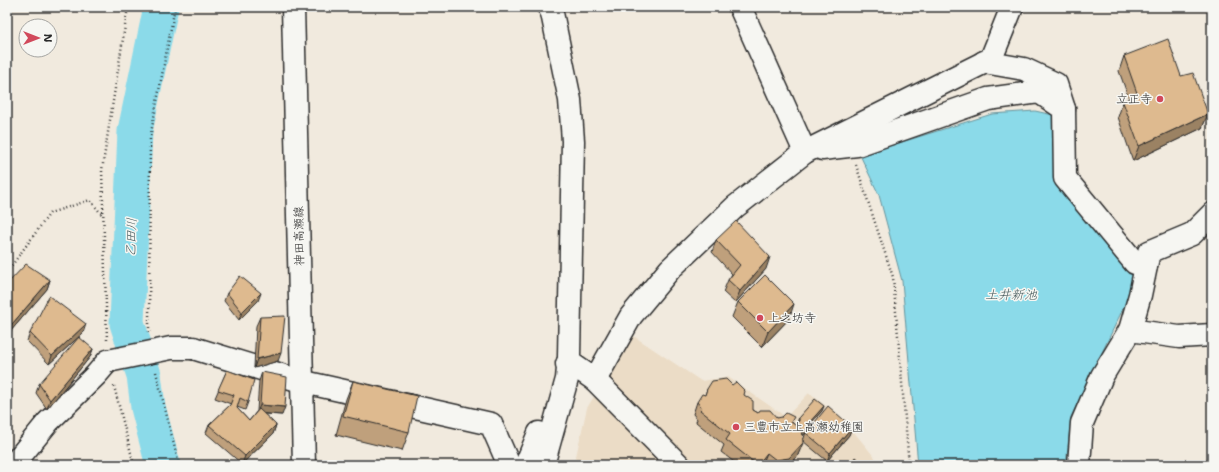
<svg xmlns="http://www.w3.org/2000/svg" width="1219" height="472" viewBox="0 0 1219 472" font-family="'Shantell Sans','Klee One',sans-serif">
<rect width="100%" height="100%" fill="#f1eade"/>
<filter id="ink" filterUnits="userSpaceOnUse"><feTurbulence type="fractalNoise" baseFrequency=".025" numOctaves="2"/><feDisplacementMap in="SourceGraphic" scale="8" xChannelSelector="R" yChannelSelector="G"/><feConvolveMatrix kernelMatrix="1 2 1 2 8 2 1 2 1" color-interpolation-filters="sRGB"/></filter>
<g filter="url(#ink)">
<polygon fill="#ebdcc6" points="632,335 701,381 728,377 786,417 809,393 844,420 881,465 574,465 587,408"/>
<polygon fill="#8bdae9" stroke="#65949d" points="1035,111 1058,116 1059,180 1136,279 1120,315 1071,417 1066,465 918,465 902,281 879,195 860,155 992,114"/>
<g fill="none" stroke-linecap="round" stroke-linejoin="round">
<polyline stroke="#8bdae9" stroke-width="35" points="161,7 135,131 127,323 144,375 148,407 163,465"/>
<defs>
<g id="minor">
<polyline points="740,7 805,152"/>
<polyline points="984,62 1024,69 1056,84 1064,109"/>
<polyline points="822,149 857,145 988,99 1039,92 1064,109 1065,178 1135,263 1146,266"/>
<polyline points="1130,330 1179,337 1212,335"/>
<polyline points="193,348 304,382 491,424 509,465"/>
<polyline points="567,364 569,362 595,380 631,316 670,269 735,207 805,152 991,59 1012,7"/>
<polyline points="595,380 679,465"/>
<polyline points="13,465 48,422 96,375 108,361"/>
<polyline points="526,465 539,433"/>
<polyline points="543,465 567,379 569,357 573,141 570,100 552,13 549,7"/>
<polyline points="1079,465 1082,423 1102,376 1130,330 1140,295 1149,252 1192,234 1212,214"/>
</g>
<polyline id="major" points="293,7 304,465"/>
</defs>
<use href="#minor" stroke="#2b2b2b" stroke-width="25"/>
<use href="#major" stroke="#2b2b2b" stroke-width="25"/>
<g stroke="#2b2b2b" stroke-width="2.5" stroke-dasharray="1 3" stroke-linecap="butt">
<polyline points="856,165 893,277 909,465"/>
<polyline points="7,272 50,213 90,200 103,216"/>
<polyline points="149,332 150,138 175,7"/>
<polyline points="107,340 102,170 128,7"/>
<polyline points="156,372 179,465"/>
<polyline points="114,386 134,465"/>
</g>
<use href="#minor" stroke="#f6f6f2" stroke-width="22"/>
<use href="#major" stroke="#f6f6f2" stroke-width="22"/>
<defs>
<polyline id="minor-bridge" points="108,361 171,348 193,348"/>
</defs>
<use href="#minor-bridge" stroke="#2b2b2b" stroke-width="25" stroke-linecap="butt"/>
<use href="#minor-bridge" stroke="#f6f6f2" stroke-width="22"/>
</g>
<g fill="#bfa07b" stroke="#2b2b2b">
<polygon points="1124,56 1181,76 1208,114 1202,128 1133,161 1118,117 1123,102 1129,99 1119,71"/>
<polygon points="716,240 766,269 735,303 723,292 728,280 732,274 712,252"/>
<polygon points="50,280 47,289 9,333 7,331 7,284"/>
<polygon points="227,293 258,301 239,320 224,301"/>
<polygon points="738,302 789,319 762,347 732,317"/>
<polygon points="260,317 278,361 254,368 256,326"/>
<polygon points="30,333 83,333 49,364 27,341"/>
<polygon points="93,349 90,357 47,409 36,393 39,384"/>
<polygon points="227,370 248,402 245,410 237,407 237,408 249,421 257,411 259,381 262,372 282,415 264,414 276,425 273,434 242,464 206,433 209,425 230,405 231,404 215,398"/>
<polygon points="353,381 409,432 402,451 336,435 346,399"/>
<polygon points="732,385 744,395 753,410 758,413 792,422 795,425 797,423 799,417 822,411 808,426 808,427 807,432 852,427 849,435 827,461 803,441 806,432 802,437 798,455 789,465 738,465 721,452 724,445 696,422 697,419 693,414 697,402 705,395 707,389"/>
</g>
<g fill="#9b8264" stroke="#2b2b2b">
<polygon points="1208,114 1202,128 1133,161 1139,146"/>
<polygon points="770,257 766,269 735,303 740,291"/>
<polygon points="50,280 47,289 9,333 12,324"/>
<polygon points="261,293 258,301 239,320 242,312"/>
<polygon points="794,304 789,319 762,347 768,332"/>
<polygon points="86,324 83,333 49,364 52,356"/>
<polygon points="10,336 7,344 7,339"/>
<polygon points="93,349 90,357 47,409 50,400"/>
<polygon points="281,353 278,361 254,368 257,359"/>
<polygon points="260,405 285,407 282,415 257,413"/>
<polygon points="824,406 822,411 806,428 808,424"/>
<polygon points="276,425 273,434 242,464 245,456"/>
<polygon points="808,427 807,432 802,436 797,438 798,433"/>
<polygon points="852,427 849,435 827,461 830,453"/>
<polygon points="803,443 798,455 789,465 774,465 776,460"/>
<polygon points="767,453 762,465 754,465 755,463"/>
</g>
<g fill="#deba8f" stroke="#2b2b2b">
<polygon points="1168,39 1181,76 1193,73 1208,114 1139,146 1123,102 1137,93 1124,56"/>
<polygon points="736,221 770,257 740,291 728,280 740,265 716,240"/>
<polygon points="26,264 50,280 12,324 7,320 7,284"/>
<polygon points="765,275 794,304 768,332 738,302"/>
<polygon points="240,276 261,293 242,312 227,293"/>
<polygon points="49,296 86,324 52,356 30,333"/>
<polygon points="285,316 281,353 257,359 260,317"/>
<polygon points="7,333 10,336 7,339"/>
<polygon points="79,337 93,349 50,400 39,384"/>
<polygon points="227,370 254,380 248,402 240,398 237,408 249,421 259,409 276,425 245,456 209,425 230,405 234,395 218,390"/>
<polygon points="262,372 287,377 285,407 260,405"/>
<polygon points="726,379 732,385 736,382 745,391 744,395 753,401 753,410 758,413 760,410 770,410 777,418 782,417 786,413 794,417 791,422 802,430 803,443 789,458 776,460 767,453 759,463 755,463 726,440 730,434 700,410 702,408 697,402 702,394 705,395 707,389 712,381"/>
<polygon points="353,381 417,396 409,432 343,416"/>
<polygon points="815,399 824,406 808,424 808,427 804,432 802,433 802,430 795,425 799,421 799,417"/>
<polygon points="828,406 852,427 830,453 806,433"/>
<polygon points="855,457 865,465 849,465"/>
</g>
</g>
<g fill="#d1495b" stroke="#f6f6f2" stroke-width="1.5">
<circle cx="1160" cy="99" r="4"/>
<circle cx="760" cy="318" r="4"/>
<circle cx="736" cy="427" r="4"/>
</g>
<g text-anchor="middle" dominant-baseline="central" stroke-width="3" stroke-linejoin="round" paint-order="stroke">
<g font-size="12" fill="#2b2b2b" stroke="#f6f6f2" text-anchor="start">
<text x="1152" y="99" text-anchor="end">立正寺</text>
<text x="768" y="318">上之坊寺</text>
<text x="744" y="427">三豊市立上高瀬幼稚園</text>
</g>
<g font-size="12" fill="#2b2b2b" stroke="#f6f6f2">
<text transform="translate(299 236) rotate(-91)">神田高瀬線</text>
</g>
<g font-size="13" font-style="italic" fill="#43575a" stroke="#f6f6f2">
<text transform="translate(131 237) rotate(-88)">乙田川</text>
<text x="1011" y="294">土井新池</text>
</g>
</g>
<rect width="1219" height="472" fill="none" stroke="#f6f6f2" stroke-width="24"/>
<rect x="12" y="12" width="1195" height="448" fill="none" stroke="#2b2b2b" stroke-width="1.5" filter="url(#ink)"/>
<g transform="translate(38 38) rotate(90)"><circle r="19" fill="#f6f6f2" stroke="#a5a5a2"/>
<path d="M0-3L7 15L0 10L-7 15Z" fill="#d1495b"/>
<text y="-6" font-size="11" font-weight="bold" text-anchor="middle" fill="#2b2b2b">N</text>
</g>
</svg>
